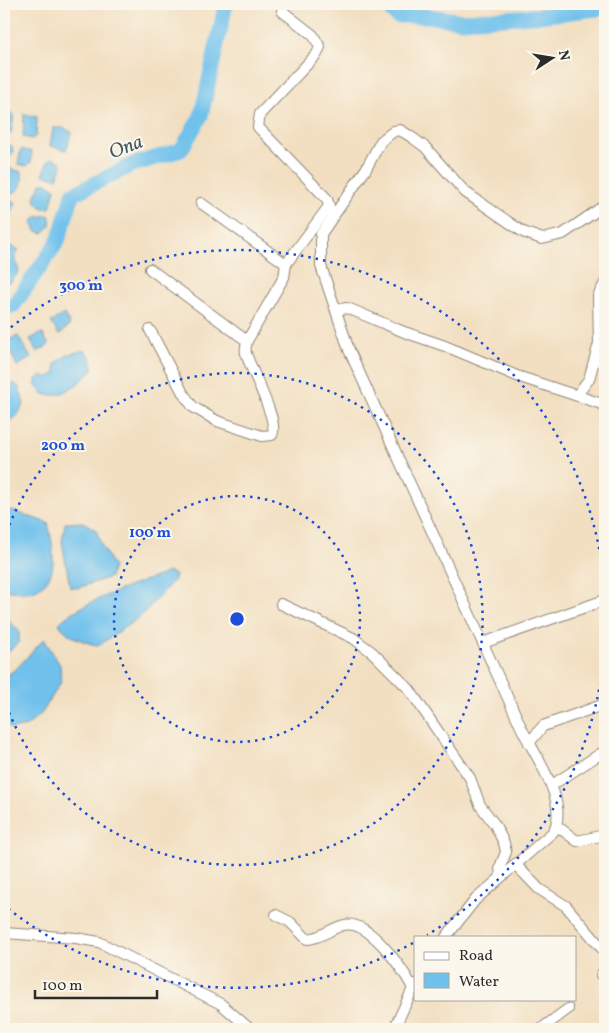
<svg xmlns="http://www.w3.org/2000/svg" width="609" height="1033" viewBox="0 0 609 1033" font-family="Vollkorn,serif">
<rect width="100%" height="100%" fill="#fbf7ec"/>
<filter id="ink" filterUnits="userSpaceOnUse"><feTurbulence type="fractalNoise" baseFrequency=".02" numOctaves="2"/><feDisplacementMap in="SourceGraphic" scale="10" xChannelSelector="R" yChannelSelector="G"/><feConvolveMatrix kernelMatrix="1 2 1 2 8 2 1 2 1" color-interpolation-filters="sRGB"/></filter>
<filter id="wash" filterUnits="userSpaceOnUse"><feTurbulence type="fractalNoise" baseFrequency=".0096" numOctaves="4" result="noise"/><feDisplacementMap in="SourceGraphic" scale="20" xChannelSelector="R" yChannelSelector="G"/><feGaussianBlur stdDeviation="1.12" result="paint"/><feColorMatrix in="noise" values="0 0 0 0 0 0 0 0 0 0 0 0 0 0 0 0 0 1.4 0 .05"/><feComposite in="paint" operator="in"/></filter>
<g filter="url(#wash)">
<rect width="100%" height="100%" fill="#f2dfc1"/>
<g fill="#70c1ec" stroke="#4e768c">
<polygon points="4,112 10,112 14,116 11,134 4,132"/>
<polygon points="24,114 37,117 36,136 32,139 23,137"/>
<polygon points="53,128 63,128 72,132 66,150 50,146"/>
<polygon points="4,143 12,146 13,152 8,160 4,160"/>
<polygon points="21,149 32,152 31,162 27,166 18,164"/>
<polygon points="52,158 61,162 62,166 57,178 43,175 48,161"/>
<path d="M4 167 22 172C22 183 23 189 11 194L4 190Z"/>
<polygon points="41,183 47,183 55,189 50,208 42,208 36,202 35,196"/>
<polygon points="4,198 16,203 7,224 4,225"/>
<path d="M49 215C52 224 50 227 43 233L36 231 32 221 37 217Z"/>
<polygon points="9,245 19,250 15,256 19,271 11,282 4,283 4,246"/>
<polygon points="64,314 70,325 59,335 51,322"/>
<polygon points="42,333 49,345 37,352 30,339"/>
<polygon points="18,336 31,358 17,366 5,341"/>
<path d="M84 350 91 357 93 369C84 380 60 401 44 394 41 393 38 388 36 386V379L41 376 49 377 56 373 55 364 67 355Z"/>
<polygon points="14,383 19,387 24,404 17,416 4,426 4,390"/>
<path d="M7 509 48 523C53 546 61 579 35 590 28 594 12 591 4 590V510Z"/>
<polygon points="83,522 96,530 102,546 113,566 110,577 78,588 70,587 62,541 65,523"/>
<path d="M169 572 175 575 173 581 141 616 98 646C83 641 67 637 59 624 74 604 143 582 169 572Z"/>
<polygon points="4,615 19,631 19,642 4,656"/>
<polygon points="44,639 60,665 61,682 42,713 27,726 11,729 4,721 4,677 16,669"/>
</g>
<g fill="none" stroke-linecap="round" stroke-linejoin="round">
<polyline stroke="#70c1ec" stroke-width="2.5" points="602,8 605,13"/>
<g stroke="#70c1ec" stroke-width="15">
<polyline points="385,4 396,16 427,16 462,21 547,15 605,8"/>
<polyline points="4,308 14,305 58,241 73,194 132,165 181,150 201,116 226,4"/>
</g>
</g>
</g>
<g filter="url(#ink)">
<g fill="none" stroke-linecap="round" stroke-linejoin="round">
<defs>
<g id="street">
<polyline points="201,203 286,264"/>
<polyline points="150,269 247,341"/>
<polyline points="336,310 347,308 357,312 404,332 445,346 517,376 605,405"/>
<path d="M150 330 183 393 193 407 217 421 262 436 272 435C280 422 250 369 246 353 245 350 246 345 247 341L284 277 286 264 329 206 327 199 258 127 260 114 317 54 320 47 313 35 282 11"/>
<polyline points="577,395 589,379 599,343 598,296 605,283"/>
<polyline points="281,604 353,638 372,652 409,689 470,778 480,805 495,825 504,843 506,852 500,867 501,877"/>
<polyline points="483,643 605,600"/>
<polyline points="529,743 543,726 605,704"/>
<polyline points="552,785 600,754 605,753"/>
<polyline points="557,826 577,841 605,835"/>
<polyline points="515,864 539,889 566,906 605,952"/>
<path d="M276 915 290 922 307 939C320 939 331 928 344 925 369 919 402 968 413 988"/>
<polyline points="4,933 76,938 99,942 221,1004 250,1029"/>
<path d="M446 937 476 899 553 832C570 803 535 756 522 729L349 350 321 266V234L366 169 381 141 394 131 400 130 410 136 425 147 465 192 523 232 542 239 563 234 605 205"/>
<polyline points="601,975 605,970"/>
<polyline points="394,1029 415,984"/>
<polyline points="541,1029 568,1009"/>
</g>
</defs>
<use href="#street" stroke="#8e8576" stroke-width="12"/>
<use href="#street" stroke="#fff" stroke-width="10"/>
</g>
</g>
<g fill="none" stroke="#1d4ed8" stroke-width="2.5" stroke-dasharray="2.5 5">
<circle cx="237" cy="619" r="123"/>
<path d="M4 539A246 246 0 1 1 4 699"/>
<path d="M605 645A369 369 0 0 1 427 935M413 943A369 369 0 0 1 5 906M5 332A369 369 0 0 1 605 593"/>
</g>
<g text-anchor="middle" dominant-baseline="central" stroke-width="4" stroke-linejoin="round" paint-order="stroke">
<g font-size="20" font-style="italic" fill="#405865" stroke="#fbf7ec">
<text transform="translate(126 148) rotate(-21)">Ona</text>
</g>
</g>
<circle cx="237" cy="619" r="8" fill="#1d4ed8" stroke="#fbf7ec" stroke-width="2.5"/>
<g font-size="15" text-anchor="middle" font-weight="bold" fill="#1d4ed8" stroke="#fbf7ec" stroke-width="4" stroke-linejoin="round" paint-order="stroke">
<text x="81" y="290">300 m</text>
<text x="63" y="450">200 m</text>
<text x="150" y="537">100 m</text>
</g>
<rect width="609" height="1033" fill="none" stroke="#fbf7ec" stroke-width="20"/>
<rect x="414" y="936" width="162" height="65" fill="#fbf7ec" stroke="#a8a59f"/>
<rect x="424" y="952" width="25" height="8" fill="#ffffff" stroke="#a8a59f"/>
<text x="459" y="960" font-size="15" fill="#2b2b2b">Road</text>
<rect x="424" y="973" width="25" height="15" fill="#70c1ec" stroke="#a8a59f"/>
<text x="459" y="986" font-size="15" fill="#2b2b2b">Water</text>
<g transform="translate(552 58) rotate(78)" stroke="#fbf7ec" stroke-width="4" paint-order="stroke">
<path d="M0-4L9 19L0 12L-9 19Z" fill="#2b2b2b"/>
<text y="-8" font-size="14" font-weight="bold" text-anchor="middle" fill="#2b2b2b">N</text>
</g>
<path d="M35 990v8h122v-8" fill="none" stroke="#2b2b2b" stroke-width="2.5"/>
<text x="42" y="990" font-size="15" fill="#2b2b2b" stroke="#fbf7ec" stroke-width="4" paint-order="stroke">100 m</text>
</svg>
